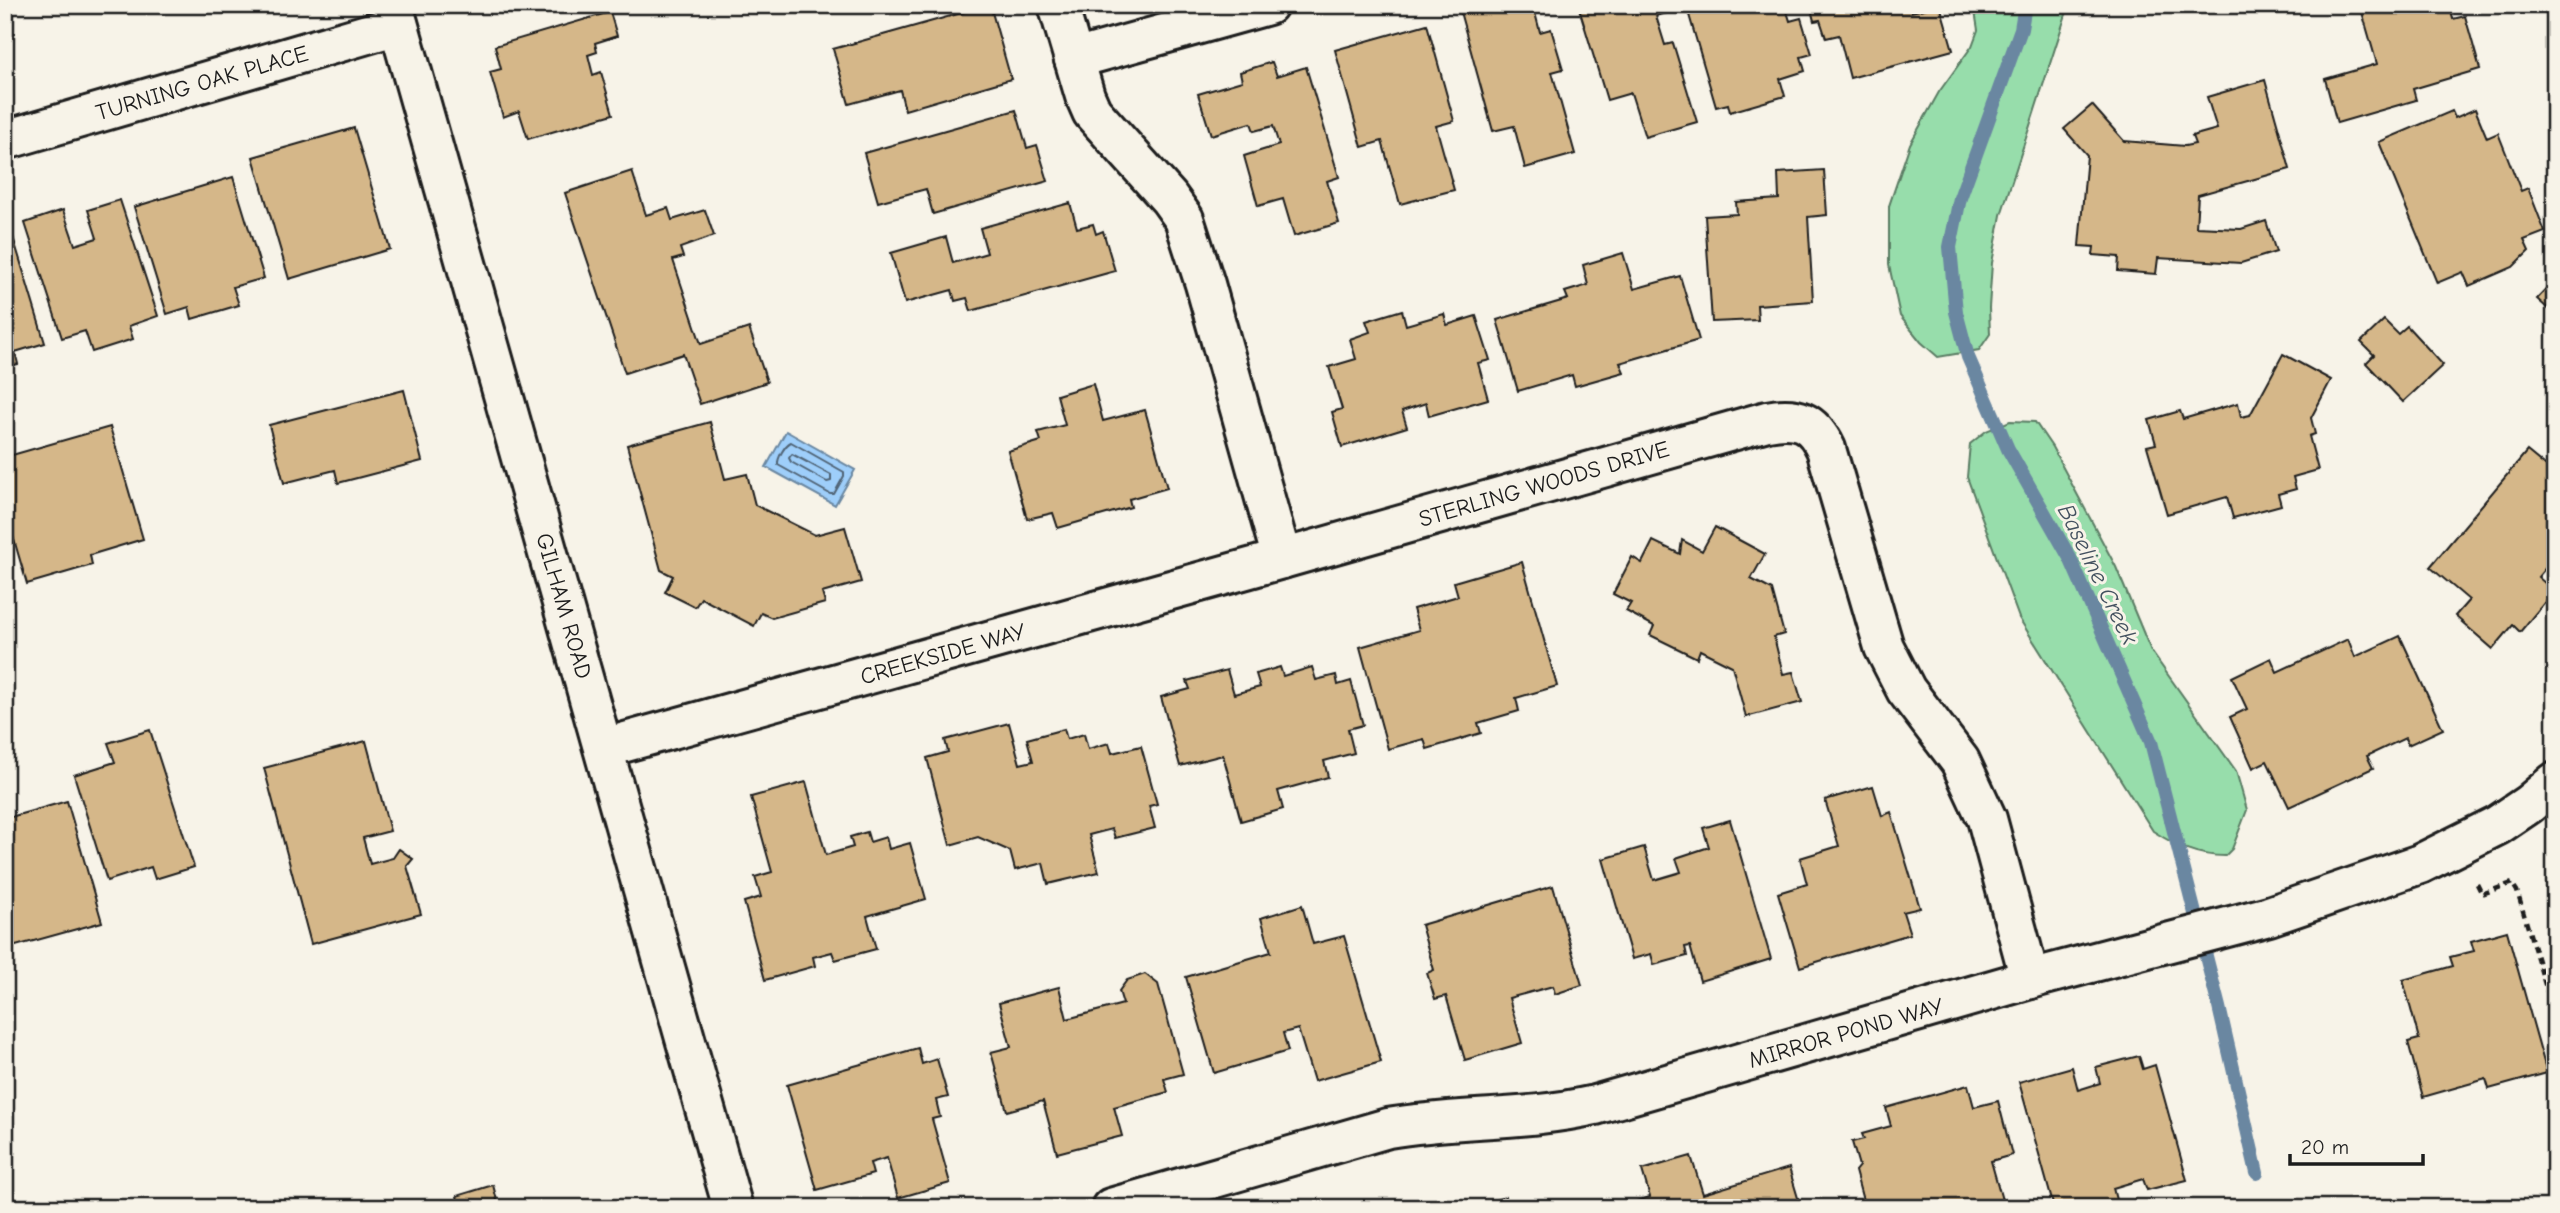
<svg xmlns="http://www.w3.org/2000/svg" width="2560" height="1213" viewBox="0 0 2560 1213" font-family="'Comic Neue',sans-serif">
<rect width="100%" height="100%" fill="#f7f3e8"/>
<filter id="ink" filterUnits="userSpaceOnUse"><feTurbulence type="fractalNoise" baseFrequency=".0143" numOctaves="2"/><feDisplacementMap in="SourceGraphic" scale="14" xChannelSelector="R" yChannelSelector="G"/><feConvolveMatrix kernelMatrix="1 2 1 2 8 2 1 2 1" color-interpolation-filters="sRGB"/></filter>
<g filter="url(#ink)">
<g fill="#97ddab" stroke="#5a7c64" stroke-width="2">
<polygon points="1974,5 2069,5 2001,215 1992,263 1989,308 1990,334 1979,350 1938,357 1921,342 1900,316 1889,265 1889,206 1910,144 1939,92 1972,46 1978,30"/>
<path d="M2010 421 2035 422 2052 447 2116 567 2151 651 2236 771 2247 810 2232 849 2225 856C2197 856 2176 846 2153 831L2019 618 1967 477 1970 444 1986 431Z"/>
</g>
<polygon fill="#9ecefa" stroke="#6a87a1" stroke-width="2" points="786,431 855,470 835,505 766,467"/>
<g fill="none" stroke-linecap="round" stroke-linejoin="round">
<g stroke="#506375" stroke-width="2">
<path d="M791 442 844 472V476L834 494H830L778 465C777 458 785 445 791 442Z"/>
<polygon points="792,454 831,475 831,481 827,482 791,462 789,458"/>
</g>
<polyline stroke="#6a87a1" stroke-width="14" points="2025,5 2021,29 1960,198 1950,247 1956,312 1968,357 2008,449 2070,558 2151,742 2219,1007 2257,1173"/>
</g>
<g fill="#d5b789" stroke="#1c1c1c" stroke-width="2">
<polygon points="497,5 525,5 499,12"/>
<polygon points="873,5 897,5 874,12"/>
<polygon points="990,5 1011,79 905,110 900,90 849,104 833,49"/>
<polygon points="1469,5 1533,5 1540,32 1551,29 1563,69 1552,72 1575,154 1525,168 1514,126 1493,131 1459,8"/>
<polygon points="1578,5 1665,5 1667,13 1656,16 1665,45 1673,43 1697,122 1645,137 1631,93 1607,100"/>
<polygon points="1697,5 1785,5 1790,21 1801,18 1812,54 1801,57 1805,71 1780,79 1785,96 1730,112 1728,104 1716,107 1687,8"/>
<polygon points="1810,5 1909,5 1911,12 1940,5 1953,50 1850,78 1839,35 1826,38 1820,20 1814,21"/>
<polygon points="2360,5 2449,5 2453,19 2465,16 2480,69 2413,89 2416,100 2337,123 2325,79 2377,64"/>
<polygon points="610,12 617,36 595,43 597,52 588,55 593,75 601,72 613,114 528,139 519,111 503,117 490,72 501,69 495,46"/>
<polygon points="1427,24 1454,121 1436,126 1454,190 1400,204 1382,141 1362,147 1335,50"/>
<polygon points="1272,62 1277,76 1306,67 1339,177 1327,181 1339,223 1294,236 1283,199 1258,206 1244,156 1279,145 1273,126 1254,131 1251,123 1211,135 1198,94 1242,81 1240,72"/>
<polygon points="2265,80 2290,169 2198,195 2196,227 2241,229 2266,221 2276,252 2241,263 2158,258 2156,274 2118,271 2119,257 2093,255 2094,247 2079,246 2087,155 2064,129 2092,105 2124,141 2185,146 2195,144 2192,136 2217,129 2207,97"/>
<polygon points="2475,109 2487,138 2498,133 2521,191 2528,188 2545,232 2524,240 2529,251 2513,267 2469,286 2463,272 2437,283 2379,142 2452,111 2455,118"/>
<polygon points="1016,110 1027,148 1037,145 1048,181 933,214 926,189 878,202 864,153"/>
<polygon points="354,128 390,249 289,279 253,157"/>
<polygon points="1824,170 1827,215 1808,217 1813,301 1757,305 1758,320 1712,322 1705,216 1737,214 1736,202 1779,199 1778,173"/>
<polygon points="632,171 646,215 668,208 672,220 705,210 714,236 680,248 683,257 673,260 701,344 749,328 767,382 700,404 683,354 625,373 565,193"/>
<polygon points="233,177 264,278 233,287 239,305 192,319 189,307 167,314 134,207"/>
<polygon points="120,200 158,316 129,326 133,339 92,352 85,331 62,338 25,223 63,210 75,245 97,238 88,210"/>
<polygon points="1070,203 1077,228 1093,224 1096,234 1103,231 1115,271 971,311 967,298 955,301 952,290 905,303 891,253 946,237 953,263 987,253 980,228"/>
<polygon points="10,227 45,343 15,352 18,364 5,368 5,229"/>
<polygon points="1623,253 1634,289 1680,276 1699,340 1620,363 1624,372 1575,386 1572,375 1518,391 1497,320 1568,299 1565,292 1588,285 1583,265"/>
<polygon points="2555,280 2555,315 2537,299"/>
<polygon points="1402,310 1406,325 1444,314 1447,325 1476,316 1490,360 1478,363 1488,399 1429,416 1426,403 1402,411 1407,427 1342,447 1332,412 1342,409 1329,367 1356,359 1350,339 1370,332 1366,321"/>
<polygon points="2384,320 2398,334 2407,326 2443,365 2403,402 2366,363 2374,355 2361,342"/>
<polygon points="2283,354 2331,380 2311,418 2315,434 2309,436 2318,470 2293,477 2296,489 2278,494 2281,505 2233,518 2227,497 2167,514 2147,446 2156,444 2149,420 2180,411 2183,419 2238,403 2241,417 2250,415"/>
<polygon points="1093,384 1103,421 1145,410 1167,488 1129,499 1131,507 1058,528 1053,513 1027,519 1008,451 1041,441 1038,432 1065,425 1057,395"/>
<polygon points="404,390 422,461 338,483 335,470 284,483 269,425"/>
<polygon points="710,422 725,479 747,474 755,505 815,535 845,527 861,582 822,593 825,603 772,618 761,613 754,626 701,598 695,607 665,592 673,576 661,570 627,445"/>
<polygon points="110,427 143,539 90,555 92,565 27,584 5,509 5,457"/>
<polygon points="2527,451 2555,474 2555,560 2553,559 2538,577 2554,591 2520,632 2513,625 2493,649 2455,616 2469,600 2430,567"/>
<polygon points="1715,527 1765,554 1751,579 1772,590 1784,634 1774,637 1783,674 1793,672 1802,702 1746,717 1732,666 1700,650 1697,658 1650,635 1654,626 1626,611 1631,603 1613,594 1632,557 1642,563 1653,541 1680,554 1682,540 1702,551"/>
<polygon points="1522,562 1557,686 1516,698 1519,711 1478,723 1481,733 1427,749 1424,739 1388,749 1360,647 1419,630 1413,609 1458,596 1454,582"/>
<polygon points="2400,636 2443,729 2408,745 2405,738 2367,756 2373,768 2289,807 2267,761 2253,768 2230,717 2247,709 2232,677 2271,658 2277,672 2348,639 2355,657"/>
<polygon points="1280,667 1283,676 1312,667 1316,680 1336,675 1338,685 1351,681 1363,725 1348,729 1354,753 1324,761 1328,777 1278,791 1283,809 1241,821 1223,755 1180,766 1161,697 1190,689 1187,681 1227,670 1234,694 1260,687 1256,674"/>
<polygon points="1009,723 1020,764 1033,761 1027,739 1064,729 1067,739 1084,734 1088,749 1109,743 1112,753 1141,746 1157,804 1149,806 1155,828 1115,838 1112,829 1089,835 1099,872 1048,884 1043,863 1015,870 1010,851 978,837 950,845 927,758 948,752 945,740"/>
<polygon points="150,730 194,867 155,879 151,867 107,881 74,775 115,762 108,743"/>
<polygon points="366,741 390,831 363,838 370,864 393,858 399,849 413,859 407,866 421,914 311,944 264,768"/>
<polygon points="806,782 826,855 853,847 850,837 867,832 870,842 886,837 889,849 910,843 926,899 867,916 876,949 835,960 832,952 813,957 815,966 765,980 744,902 761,897 755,877 772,872 751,797"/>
<polygon points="1873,786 1882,816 1891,812 1920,908 1903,912 1910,934 1800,967 1778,893 1807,884 1800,858 1839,846 1825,800"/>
<polygon points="67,801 102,922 5,949 5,830 10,829 7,818"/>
<polygon points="1730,820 1771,959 1700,981 1690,946 1685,947 1687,956 1654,965 1651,954 1632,959 1603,859 1644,847 1654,880 1681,872 1676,858 1709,847 1703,828"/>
<polygon points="1553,886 1582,985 1555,994 1553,986 1509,998 1522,1043 1465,1060 1446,996 1435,999 1427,973 1434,970 1421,925"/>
<polygon points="1302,905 1313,944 1344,936 1381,1062 1314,1081 1298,1029 1283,1033 1288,1051 1214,1073 1186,977 1271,952 1261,918"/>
<polygon points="2507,931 2547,1073 2489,1089 2486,1079 2423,1097 2408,1042 2419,1039 2403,980 2453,966 2450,957 2474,951 2471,941"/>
<polygon points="1145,974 1158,984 1183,1074 1164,1079 1168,1092 1114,1107 1122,1136 1057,1153 1043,1101 1007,1111 991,1052 1011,1047 999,1003 1059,987 1067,1019 1123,1004 1119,991 1127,980"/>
<polygon points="918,1048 922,1064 937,1059 948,1097 936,1100 940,1117 932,1119 950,1183 898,1198 887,1158 870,1163 873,1174 817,1190 787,1085"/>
<polygon points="2139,1056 2143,1069 2155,1065 2187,1180 2147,1190 2143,1179 2113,1188 2118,1208 2054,1208 2019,1082 2072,1067 2078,1090 2100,1083 2096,1067"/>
<polygon points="1968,1085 1974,1107 1998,1101 2012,1155 1991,1161 2002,1200 1971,1208 1865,1208 1855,1171 1859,1166 1852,1142 1864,1139 1862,1134 1891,1126 1886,1108"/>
<polygon points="1691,1156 1703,1194 1789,1168 1801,1208 1639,1208 1637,1201 1650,1197 1642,1170"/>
<polygon points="493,1185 499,1208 460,1208 457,1196"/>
<polygon points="1505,1197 1508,1208 1469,1208"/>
</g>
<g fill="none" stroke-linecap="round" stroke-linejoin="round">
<defs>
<g id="street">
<polyline points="393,5 733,1208"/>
<path d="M1058 5 1085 96 1092 112 1169 198 1184 219 1205 284 1282 559 1767 421C1797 415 1813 421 1826 449L1884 647 1906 690 1960 761 1987 819 2030 979"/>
<polyline points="1074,59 1268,5"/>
<polyline points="5,140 398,25"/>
<polyline points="604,748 1282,559"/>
<path d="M1111 1208 1388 1128C1458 1116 1524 1121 1595 1105L2030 979 2269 916 2420 864 2498 825 2529 804 2555 782"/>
</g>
</defs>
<use href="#street" stroke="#1c1c1c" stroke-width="44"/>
<polyline stroke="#1c1c1c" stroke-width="4.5" stroke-dasharray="7 5" stroke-linecap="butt" points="2477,884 2482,894 2512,883 2517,891 2555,1018"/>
<use href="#street" stroke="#f7f3e8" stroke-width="38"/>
</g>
</g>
<g text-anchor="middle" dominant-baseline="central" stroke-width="6" stroke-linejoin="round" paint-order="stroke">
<g font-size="23" fill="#1c1c1c" stroke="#f7f3e8">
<text transform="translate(202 83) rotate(-16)">TURNING OAK PLACE</text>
<text transform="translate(1544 484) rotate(-16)">STERLING WOODS DRIVE</text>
<text transform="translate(564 606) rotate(74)">GILHAM ROAD</text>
<text transform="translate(943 654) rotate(-16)">CREEKSIDE WAY</text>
<text transform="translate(1846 1033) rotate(-16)">MIRROR POND WAY</text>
</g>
<g font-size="24" font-style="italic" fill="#43515f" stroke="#f7f3e8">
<text transform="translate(2098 574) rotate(64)">Baseline Creek</text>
</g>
</g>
<rect width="2560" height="1213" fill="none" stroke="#f7f3e8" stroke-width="28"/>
<rect x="14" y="14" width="2532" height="1185" fill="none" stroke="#1c1c1c" stroke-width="2.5" filter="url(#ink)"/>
<path d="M2290 1154v10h133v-10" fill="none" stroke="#1c1c1c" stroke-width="3.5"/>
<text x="2301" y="1154" font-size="21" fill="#1c1c1c" stroke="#f7f3e8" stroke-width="5" paint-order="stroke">20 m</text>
</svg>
